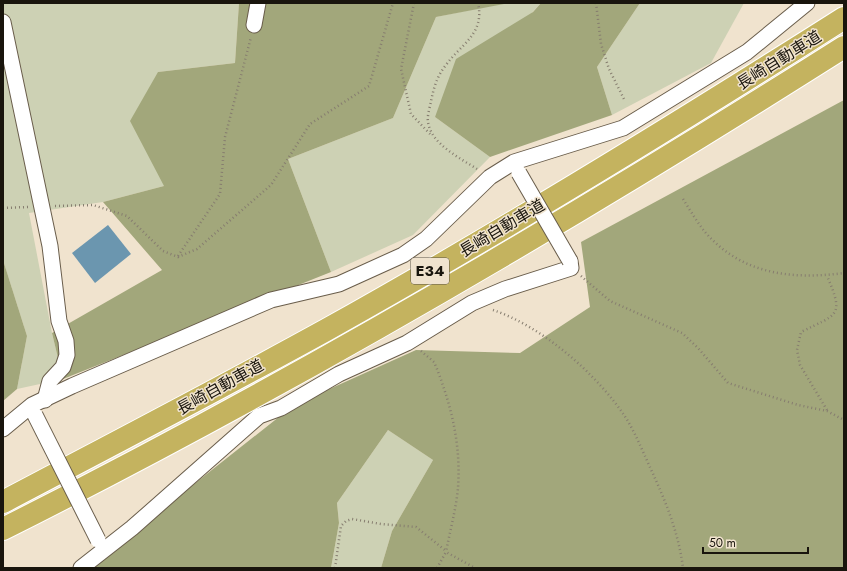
<svg xmlns="http://www.w3.org/2000/svg" width="847" height="571" viewBox="0 0 847 571" font-family="Jost,'Noto Sans JP',sans-serif">
<rect width="100%" height="100%" fill="#f0e3ce"/>
<g fill="#cdd1b4">
<polygon points="3,3 239,3 235,63 158,72 164,186 103,202 29,213 52,333 63,379 17,389 27,336 3,260"/>
<polygon points="504,3 541,3 435,117 490,157 413,235 331,272 288,159 393,118 436,17"/>
<polygon points="640,3 744,3 711,63 612,115 597,67"/>
<polygon points="388,430 433,460 392,531 381,568 331,568 339,523 337,503"/>
</g>
<g fill="#a2a77b">
<polygon points="239,3 504,4 436,17 393,118 288,159 331,272 63,379 52,333 162,270 103,202 164,186 130,121 158,72 235,63"/>
<polygon points="541,3 640,3 597,67 612,115 490,157 435,117 456,59 533,12"/>
<polygon points="844,100 844,568 381,568 392,531 433,460 388,430 337,503 339,523 331,568 88,568 294,405 416,350 520,353 590,307 581,242"/>
<polygon points="3,260 27,336 17,389 3,401"/>
</g>
<polygon fill="#6b96af" points="108,225 131,254 95,283 72,253"/>
<g fill="none" stroke-linecap="round" stroke-linejoin="round">
<defs>
<g id="minor">
<polyline points="3,22 50,246 59,321 66,341 67,355 63,367 50,381 45,400"/>
<polyline points="254,25 258,3"/>
<polyline points="3,429 32,405 72,386 271,300 339,284 403,255 426,239 490,177 514,162 623,128 747,52 807,3"/>
<polyline points="81,568 132,528 259,416 281,408 339,374 407,343 472,303 505,289 571,268 570,261"/>
</g>
<g id="motorway">
<path d="M3 502C111 445 219 389 326 330 502 232 674 126 844 18"/>
<path d="M3 529C292 384 571 220 844 47"/>
</g>
</defs>
<use href="#minor" stroke="#695d4b" stroke-width="17"/>
<use href="#motorway" stroke="#fff" stroke-width="24"/>
<g stroke="#867d6f" stroke-width="2.5" stroke-dasharray="1 3" stroke-linecap="butt">
<polyline points="414,3 401,69 411,114 431,135"/>
<polyline points="596,3 601,44 609,69 624,99"/>
<path d="M477 169C460 158 431 144 428 122 427 116 430 107 431 101 434 87 437 76 446 65 461 44 485 34 478 3"/>
<path d="M683 199C690 210 697 222 705 232 741 274 791 280 844 273"/>
<polyline points="55,206 93,205 127,216 163,251 178,257 197,249 271,185 310,124 369,86 393,3"/>
<polyline points="3,208 28,207"/>
<polyline points="178,256 220,194 225,137 251,37"/>
<polyline points="581,276 610,301 682,333 698,348 728,383 798,405 827,411 844,420"/>
<path d="M493 310C543 327 597 374 626 418 637 436 645 457 654 476 667 505 679 535 683 568"/>
<path d="M421 351 434 362 437 369C452 408 461 446 458 488 456 509 450 531 446 552"/>
<path d="M827 410 800 365 797 350 801 332C837 314 845 317 827 276"/>
<polyline points="335,568 341,526 346,521 352,519 381,524 416,527 446,551"/>
<polyline points="437,568 446,552 475,568"/>
</g>
<use href="#minor" stroke="#fff" stroke-width="15"/>
<use href="#motorway" stroke="#c4b35f" stroke-width="22"/>
<defs>
<g id="minor-bridge">
<polyline points="519,173 570,261"/>
<polyline points="35,415 98,540"/>
</g>
</defs>
<use href="#minor-bridge" stroke="#695d4b" stroke-width="17" stroke-linecap="butt"/>
<use href="#minor-bridge" stroke="#fff" stroke-width="15"/>
</g>
<g text-anchor="middle" dominant-baseline="central" stroke-width="3" stroke-linejoin="round" paint-order="stroke">
<rect fill="#f0e3ce" stroke="#5a5347" stroke-width="1" x="411" y="258" width="38" height="26" rx="3"/>
<g font-size="15" font-weight="bold" fill="#19150d">
<text x="430" y="271">E34</text>
</g>
<g font-size="16" fill="#19150d" stroke="#f0e3ce">
<text transform="translate(779 60) rotate(-32)">長崎自動車道</text>
<text transform="translate(502 228) rotate(-31)">長崎自動車道</text>
<text transform="translate(220 387) rotate(-29)">長崎自動車道</text>
</g>
</g>
<rect width="847" height="571" fill="none" stroke="#19150d" stroke-width="8"/>
<path d="M703 547v6h105v-6" fill="none" stroke="#19150d" stroke-width="2"/>
<text x="709" y="547" font-size="12" fill="#19150d" stroke="#f0e3ce" stroke-width="3" paint-order="stroke">50 m</text>
</svg>
